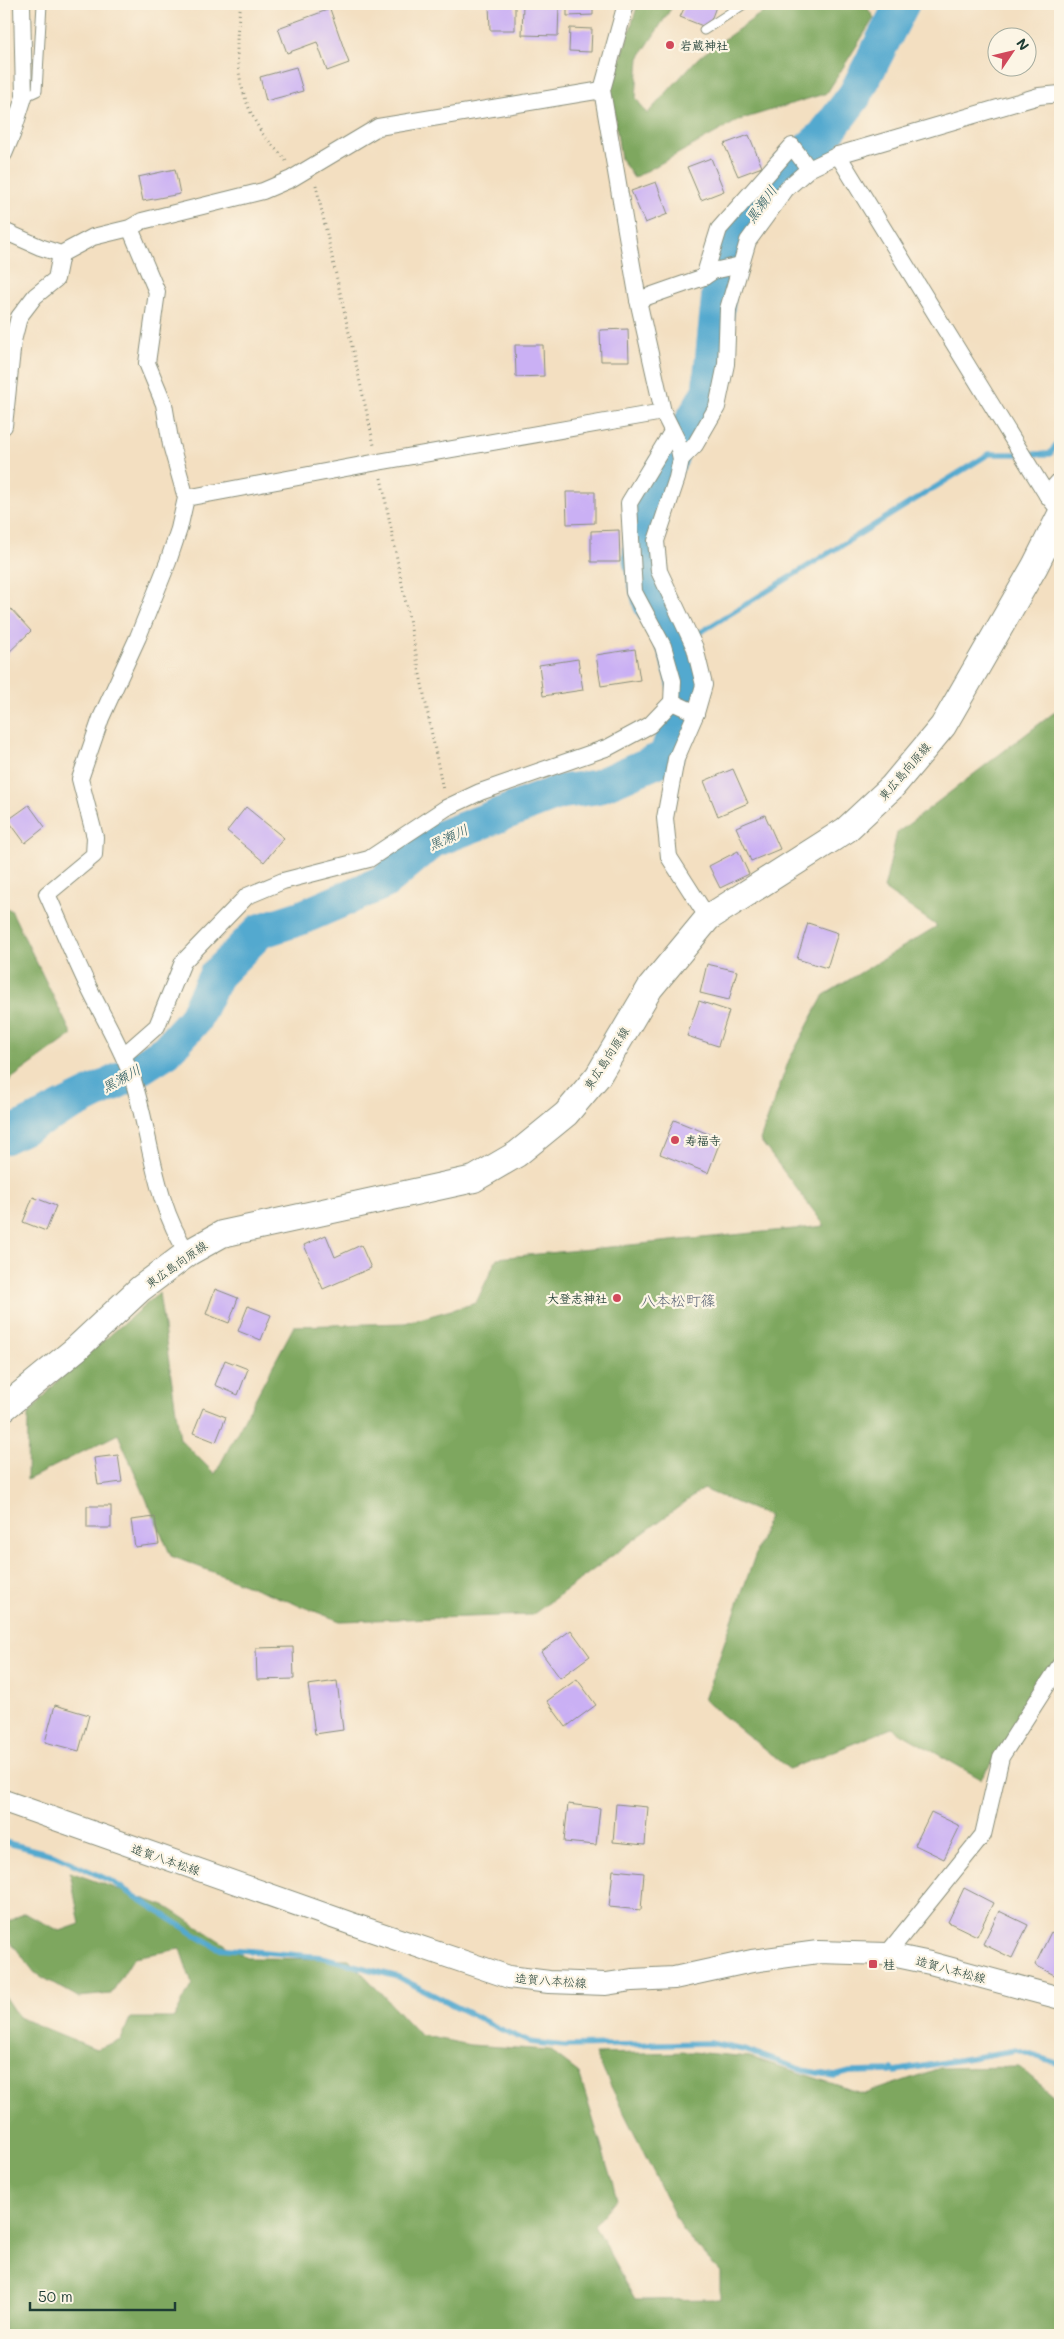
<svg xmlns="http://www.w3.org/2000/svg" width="1064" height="2339" viewBox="0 0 1064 2339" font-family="Mali,'Klee One',sans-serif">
<rect width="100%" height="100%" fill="#fcf5e5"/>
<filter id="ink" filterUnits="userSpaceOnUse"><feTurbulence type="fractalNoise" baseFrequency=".02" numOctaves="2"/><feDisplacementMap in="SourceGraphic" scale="10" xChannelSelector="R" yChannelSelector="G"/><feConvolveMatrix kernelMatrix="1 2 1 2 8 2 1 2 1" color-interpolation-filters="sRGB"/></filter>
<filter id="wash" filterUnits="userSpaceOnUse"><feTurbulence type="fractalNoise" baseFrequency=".0096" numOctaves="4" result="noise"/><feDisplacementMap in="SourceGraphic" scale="20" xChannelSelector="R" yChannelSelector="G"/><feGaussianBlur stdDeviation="1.12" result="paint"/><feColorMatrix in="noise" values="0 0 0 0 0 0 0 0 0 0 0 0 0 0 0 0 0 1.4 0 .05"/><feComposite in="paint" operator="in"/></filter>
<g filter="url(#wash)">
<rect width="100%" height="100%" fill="#f3dfc1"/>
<g fill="#7ea75e" stroke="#4e7249">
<polygon points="638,4 674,4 639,58 636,98 647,114 698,58 757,16 778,4 865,4 874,18 827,93 739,120 634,178 621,159 611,91"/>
<polygon points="1060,708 1060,1656 981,1779 892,1728 789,1769 704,1700 769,1516 703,1489 532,1615 340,1621 171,1556 118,1434 27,1480 28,1415 59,1379 159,1293 180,1439 215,1474 294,1326 405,1323 476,1303 497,1258 825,1226 760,1140 789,1060 824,995 937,926 884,889 897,833"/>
<polygon points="4,907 11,910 72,1035 4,1084"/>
<polygon points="70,1872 167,1907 246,1958 349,1959 420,2035 470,2045 549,2050 579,2073 617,2198 594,2225 635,2300 720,2299 720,2272 682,2230 595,2054 691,2052 750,2057 865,2094 940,2068 1019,2067 1060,2101 1060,2335 4,2335 4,1996 18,2017 96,2049 121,2040 130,2018 174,2018 192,1984 180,1949 134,1957 111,1994 78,1997 35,1973 4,1933 4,1924 24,1913 60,1931 80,1924"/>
</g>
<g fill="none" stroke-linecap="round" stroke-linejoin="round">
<g stroke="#52a9cf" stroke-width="5.5">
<polyline points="675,648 989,454 1050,454 1060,438"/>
<polyline points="4,1842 54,1855 111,1881 197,1936 218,1948 322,1957 398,1977 498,2028 529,2042 564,2046 710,2043 744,2050 807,2071 835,2076 850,2072 891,2071 892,2069 895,2071 1016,2050 1060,2064"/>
</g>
<g stroke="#52a9cf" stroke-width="35">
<polyline points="686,432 709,391 723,254 786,169 824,136 855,95 902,4"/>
<polyline points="4,1137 122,1079 166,1051 194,1020 216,975 260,931 303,917 384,882 432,841 559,792 596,787 666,757 686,695 675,648 650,603 640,561 642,511 646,497 671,458"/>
</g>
</g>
<g id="blocks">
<g fill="#cab0f4">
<polygon points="489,4 515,4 515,30 490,30"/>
<polygon points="523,4 559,4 558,36 522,35"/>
<polygon points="567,4 593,4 593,15 567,16"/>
<polygon points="686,4 717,4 708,28 680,17"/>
<polygon points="330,9 349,63 327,71 317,42 287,53 278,28"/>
<polygon points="570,28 592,29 591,52 569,51"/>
<polygon points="296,67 303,91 266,101 260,77"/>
<polygon points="749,135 762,167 738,176 724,144"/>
<polygon points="711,158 724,191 701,200 687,167"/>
<polygon points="175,169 180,194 143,201 138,177"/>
<polygon points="656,182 668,214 645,223 631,191"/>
<polygon points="628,329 629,361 601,361 600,330"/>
<polygon points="515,345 543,345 544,376 516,377"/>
<polygon points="566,492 595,492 595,523 567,524"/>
<polygon points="619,530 620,562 591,562 591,531"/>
<polygon points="10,608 31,631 4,657 4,614"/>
<polygon points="635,649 640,680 601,686 596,655"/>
<polygon points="578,659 583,690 543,696 539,665"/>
<polygon points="733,769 748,803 718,816 704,781"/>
<polygon points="29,805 45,827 25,843 8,820"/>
<polygon points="246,807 284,838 264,862 227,831"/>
<polygon points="765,815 780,849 751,861 736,827"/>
<polygon points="738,851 749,874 720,888 709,866"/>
<polygon points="808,923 838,933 827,968 797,959"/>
<polygon points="707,964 737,971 729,1000 700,993"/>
<polygon points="699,1001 729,1011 718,1046 687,1036"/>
<polygon points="674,1120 721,1139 708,1173 660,1154"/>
<polygon points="33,1197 56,1206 46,1231 23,1222"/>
<polygon points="326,1235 335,1257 361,1245 371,1268 323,1289 304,1245"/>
<polygon points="215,1289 238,1298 229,1323 206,1314"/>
<polygon points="248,1306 271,1315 261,1340 238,1331"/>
<polygon points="225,1360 248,1369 238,1395 215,1385"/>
<polygon points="203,1408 226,1417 216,1442 193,1433"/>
<polygon points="118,1455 122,1482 98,1485 94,1458"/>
<rect x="87" y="1506" width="24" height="22"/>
<polygon points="155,1517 159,1544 135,1547 131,1520"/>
<polygon points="571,1630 590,1656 560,1678 541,1652"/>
<polygon points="293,1647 294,1679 257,1680 256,1648"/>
<polygon points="577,1679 596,1705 566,1727 547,1701"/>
<polygon points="337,1681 343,1730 315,1734 308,1685"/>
<polygon points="55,1705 89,1715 79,1751 45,1742"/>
<polygon points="568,1804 600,1808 596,1845 564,1842"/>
<polygon points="616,1804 648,1807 645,1845 613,1842"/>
<polygon points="931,1812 960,1826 944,1859 915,1845"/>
<polygon points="613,1870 644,1873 641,1910 609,1907"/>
<polygon points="964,1888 993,1903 977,1936 948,1922"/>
<polygon points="999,1911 1028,1925 1012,1958 983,1944"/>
<polygon points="1051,1932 1060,1937 1060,1978 1035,1965"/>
</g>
</g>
</g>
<g filter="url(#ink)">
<use href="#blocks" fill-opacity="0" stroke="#898e7a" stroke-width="1"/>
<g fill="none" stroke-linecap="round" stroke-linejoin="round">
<defs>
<g id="service">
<polyline points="704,30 744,4"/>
<polyline points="24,97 37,91 42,4"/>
</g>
<g id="minor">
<polyline points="626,4 602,90 638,300 663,412 677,440 681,459 677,478 656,541 659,571 695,648 704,685 696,713 676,759 665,818 669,857 708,918"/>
<polyline points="4,154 12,135 24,97 22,4"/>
<polyline points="838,155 1047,495 1060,511"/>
<path d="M130 228 157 292 147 363 164 404 171 445 186 498 179 529 168 562 138 637 101 718 80 779 95 837 94 855 47 894C61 925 74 957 89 988 104 1019 122 1048 133 1080 151 1136 154 1204 188 1253"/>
<polyline points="4,231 40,247 61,254 93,237 130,228 142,221 263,191 291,179 378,127 602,90"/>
<polyline points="704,277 713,271 741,265"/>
<polyline points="638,300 704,277 719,229 792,146 809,169"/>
<polyline points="4,426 13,341 19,317 35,296 56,279 61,254"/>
<polyline points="681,459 695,445 717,407 726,364 728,309 748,241 786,189 809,169 838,155 1039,96 1060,94"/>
<polyline points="1047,495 1060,480"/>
<polyline points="186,498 378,462 663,412"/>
<polyline points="672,702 673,681 663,646 634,592 629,503 672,432"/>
<polyline points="124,1055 157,1026 183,962 247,896 283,881 369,859 446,808 480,792 609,747 650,725 672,702 696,713"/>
<polyline points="887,1954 983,1835 1001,1757 1060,1665"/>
</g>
<polyline id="secondary" points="4,1801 355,1925 509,1977 549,1982 606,1984 632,1980 674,1978 752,1961 818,1952 887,1954 930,1963 1060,1998"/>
<polyline id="primary" points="4,1408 76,1349 140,1289 188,1253 222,1234 474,1179 517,1154 566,1114 598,1076 650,988 708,918 846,830 892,787 943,726 1035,566 1060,516"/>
</defs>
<use href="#service" stroke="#898e7a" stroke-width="11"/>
<use href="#minor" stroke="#898e7a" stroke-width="18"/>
<use href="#secondary" stroke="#898e7a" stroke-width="24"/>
<use href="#primary" stroke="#898e7a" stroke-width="28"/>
<g stroke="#898e7a" stroke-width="3" stroke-dasharray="1 4" stroke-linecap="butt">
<path d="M241 4C233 46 236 90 259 128 266 141 279 150 286 161"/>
<polyline points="316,185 374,445"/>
<polyline points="381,478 443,790"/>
</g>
<use href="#service" stroke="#fff" stroke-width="9"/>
<use href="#minor" stroke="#fff" stroke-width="16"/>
<use href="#secondary" stroke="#fff" stroke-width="22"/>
<use href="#primary" stroke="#fff" stroke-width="26"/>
</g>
</g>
<g fill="#d1495b" stroke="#fcf5e5" stroke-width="2">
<circle cx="670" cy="45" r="5"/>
<circle cx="675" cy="1140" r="5"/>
<circle cx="617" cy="1298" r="5"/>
<rect x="868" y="1959" width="10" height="10" rx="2.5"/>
</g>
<g text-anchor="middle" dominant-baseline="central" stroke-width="4.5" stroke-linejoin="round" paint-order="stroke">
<g font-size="12" font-weight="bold" fill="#1f3d34" stroke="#fcf5e5" text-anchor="start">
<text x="680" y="45">岩蔵神社</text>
<text x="685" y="1140">寿福寺</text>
<text x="607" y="1298" text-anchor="end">大登志神社</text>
<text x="883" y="1964">桂</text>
</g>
<g font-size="12" fill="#1f3d34" stroke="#fcf5e5">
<text transform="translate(904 771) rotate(-49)">東広島向原線</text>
<text transform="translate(606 1058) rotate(-57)">東広島向原線</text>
<text transform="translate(176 1264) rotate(-35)">東広島向原線</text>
<text transform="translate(166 1859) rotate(19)">造賀八本松線</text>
<text transform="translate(951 1969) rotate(15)">造賀八本松線</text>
<text transform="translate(551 1980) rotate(4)">造賀八本松線</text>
</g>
<g font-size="14" font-style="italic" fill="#2e5d62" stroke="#fcf5e5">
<text transform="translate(761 204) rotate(-54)">黒瀬川</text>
<text transform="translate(448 837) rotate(-25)">黒瀬川</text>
<text transform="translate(121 1078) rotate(-29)">黒瀬川</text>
</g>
<g font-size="15" fill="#5b6577" stroke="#fcf5e5">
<text x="678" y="1300">八本松町篠</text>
</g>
</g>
<rect width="1064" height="2339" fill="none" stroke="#fcf5e5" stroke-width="20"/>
<g transform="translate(1012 52) rotate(55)"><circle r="24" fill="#fcf5e5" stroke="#a4ab9e"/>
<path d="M0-4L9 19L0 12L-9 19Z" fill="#d1495b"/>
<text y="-8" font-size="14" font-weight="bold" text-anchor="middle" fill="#1f3d34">N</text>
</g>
<path d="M30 2302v8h145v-8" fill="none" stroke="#1f3d34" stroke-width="2.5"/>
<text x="38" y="2302" font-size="15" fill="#1f3d34" stroke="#fcf5e5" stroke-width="4" paint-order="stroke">50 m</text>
</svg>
